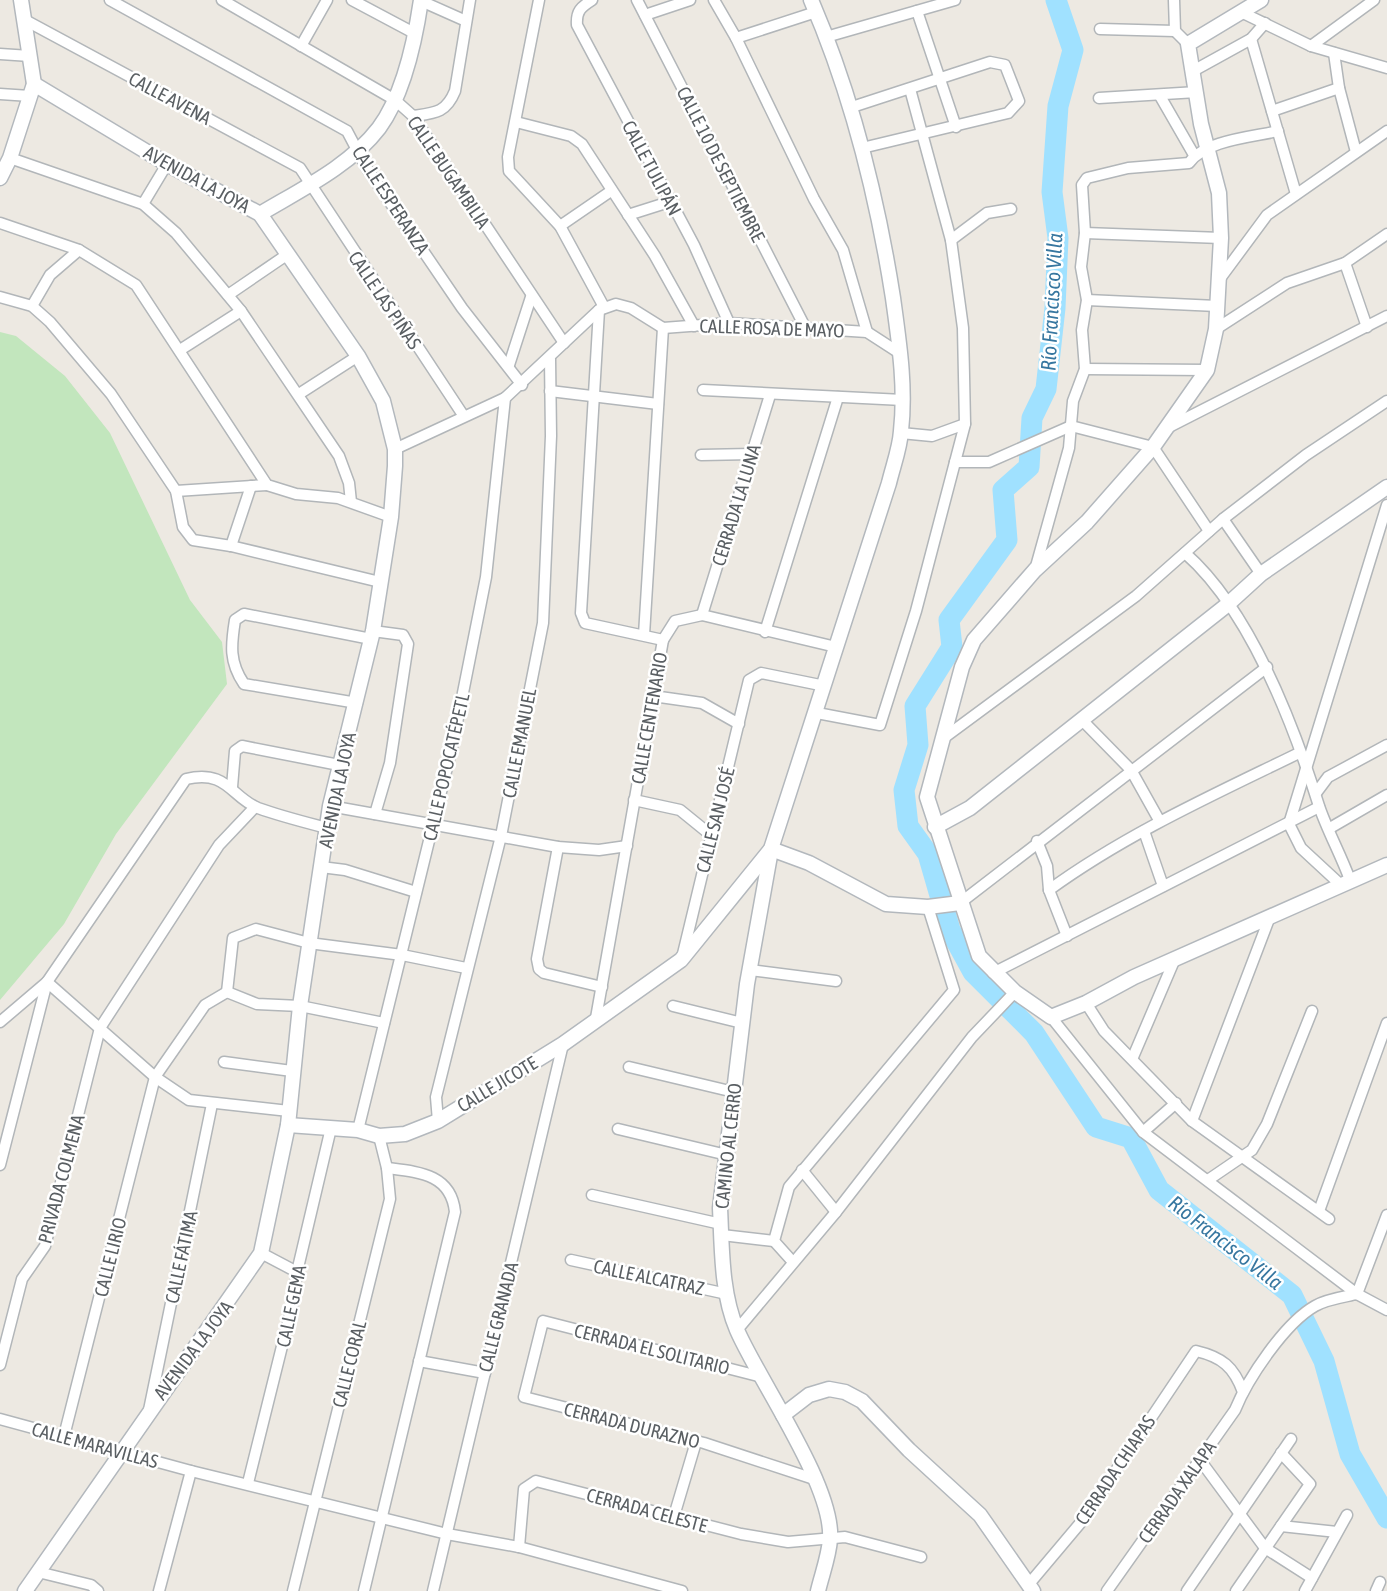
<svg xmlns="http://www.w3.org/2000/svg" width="1387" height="1591" viewBox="0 0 1387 1591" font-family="'Asap Condensed',sans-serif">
<rect width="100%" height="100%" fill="#ede9e2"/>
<polygon fill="#c2e6bd" points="0,332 16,336 65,376 110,433 190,600 222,642 227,684 116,834 64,924 0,1000"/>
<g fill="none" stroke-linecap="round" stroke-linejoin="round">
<polyline stroke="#a0e1ff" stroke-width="21" points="1056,0 1073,50 1058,106 1052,192 1058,238 1055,308 1046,389 1032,418 1029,467 1003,490 1007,540 949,620 952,647 915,706 918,745 904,790 908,826 928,854 950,930 973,972 1034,1033 1096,1127 1131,1138 1159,1190 1292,1295 1324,1361 1350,1454 1387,1518"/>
<defs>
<g id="street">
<polyline points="110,0 347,131 366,167 462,308 522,385"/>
<polyline points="222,0 395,100 413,116 564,343"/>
<polyline points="352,0 414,33"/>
<polyline points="539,0 508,157 509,171 560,226 604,307"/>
<path d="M592 0C581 7 576 11 577 25L694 245 729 323"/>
<polyline points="637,0 805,327"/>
<polyline points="714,0 736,38 814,199 843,250 867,332"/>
<polyline points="1174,0 1175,31 1188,44"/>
<polyline points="421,1 466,21"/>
<polyline points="917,11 956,127"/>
<polyline points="1243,13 1311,46 1387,68"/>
<polyline points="645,15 690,0"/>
<polyline points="23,19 300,168 463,415"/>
<polyline points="1100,29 1175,31"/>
<polyline points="826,37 955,0"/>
<polyline points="736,38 816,12"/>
<polyline points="1251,39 1296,194"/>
<polyline points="301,46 327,0"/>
<polyline points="1311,46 1374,0"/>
<polyline points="1334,53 1339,88 1356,152"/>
<polyline points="0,54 30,56"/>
<polyline points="1193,71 1251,39 1265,23"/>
<polyline points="0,94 30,96"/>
<polyline points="1160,96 1194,155"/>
<polyline points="1099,98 1197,92"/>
<polyline points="849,108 990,62 1005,65 1019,101 1008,113 862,148"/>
<polyline points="1272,111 1339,88"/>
<path d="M413 116C435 113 446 113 455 91L470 0"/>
<polyline points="516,122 571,136 582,144 655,256 694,326"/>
<polyline points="10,158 143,204 176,233 241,311 339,456 349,483 351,502"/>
<polyline points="143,204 167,164"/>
<polyline points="628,215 669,202"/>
<polyline points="0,223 79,250 136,285 267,485 296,494 338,498 391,517"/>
<polyline points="560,226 611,191"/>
<polyline points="1085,233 1221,238"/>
<polyline points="951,240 987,213 1011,209"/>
<polyline points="1345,263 1367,327"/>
<polyline points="1219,280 1267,215 1387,131"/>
<polyline points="228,295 288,254"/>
<polyline points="0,297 32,306 50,322 111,394 176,491 183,527 193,540 231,546 380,582"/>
<polyline points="1087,300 1217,306"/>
<polyline points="32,306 50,275 79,250"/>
<polyline points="1216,329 1287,283 1345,263 1387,234"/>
<polyline points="180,350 241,311"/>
<polyline points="509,365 531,297"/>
<polyline points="1085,369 1207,370"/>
<polyline points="703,390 903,400"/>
<polyline points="550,391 658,404"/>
<polyline points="299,394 358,356"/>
<polyline points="1167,428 1387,316"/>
<polyline points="901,433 932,436 965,424"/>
<polyline points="395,449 505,398 599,310 616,304 631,308 663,328 729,323 867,332 901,354"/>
<polyline points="701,455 752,454"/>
<polyline points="955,462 989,462 1071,426 1153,447 1209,531"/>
<polyline points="176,491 267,485"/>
<polyline points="1223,519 1261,574"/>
<polyline points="231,546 251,486"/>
<path d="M1185 553C1250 610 1293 723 1319 806 1327 830 1341 855 1350 880"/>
<path d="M1035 570 1069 448 1073 401 1085 369 1082 330 1087 300 1081 267 1085 233 1082 185 1087 178 1128 168 1189 163C1205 140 1252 137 1278 131"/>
<polyline points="702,615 770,395"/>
<polyline points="373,631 403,635 408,644 390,763 375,814"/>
<polyline points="765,632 838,397"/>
<polyline points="644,635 663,328"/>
<polyline points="663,640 675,621 702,615 836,647"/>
<polyline points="653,696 702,703 739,724"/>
<path d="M357 703 244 684C229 662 231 645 235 620L244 614 371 639"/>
<polyline points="817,713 880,725 916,611 965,424 963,328 951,240 910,89"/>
<polyline points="1081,719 1131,770 1159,820"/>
<polyline points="941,740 1136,596 1223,519 1306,455 1387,401"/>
<polyline points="232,787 235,751 242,746 339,765"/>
<polyline points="1316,793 1328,777 1387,745"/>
<polyline points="634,800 680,810 712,836"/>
<polyline points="330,806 558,847 599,850 627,846"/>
<polyline points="1330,828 1387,795"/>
<polyline points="1144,831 1163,886"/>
<polyline points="1037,841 1047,866 1049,890 1067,936"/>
<polyline points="558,847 537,959 539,969 544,973 602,987"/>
<polyline points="321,867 345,870 416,892"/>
<polyline points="1341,885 1301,848 1289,824 1387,505"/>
<path d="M1049 890C1126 834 1213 795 1299 753"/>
<polyline points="960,903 1267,667"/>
<polyline points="682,958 749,680 761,673 825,686"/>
<polyline points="750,970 836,981"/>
<polyline points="993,973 1319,807"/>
<polyline points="47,982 155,1077 189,1100 289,1111"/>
<polyline points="227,992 233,938 256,929 309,943 402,955 466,968"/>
<polyline points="227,992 257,1004 300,1006 384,1023"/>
<polyline points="1086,1003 1104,1031 1192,1121 1329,1219"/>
<polyline points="673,1006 742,1023"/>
<polyline points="1051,1017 1143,1132 1357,1294 1387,1310"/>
<polyline points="596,1018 663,640 585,623 581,613 599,310"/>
<path d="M0 1022 47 982 186 779C227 769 231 797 258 808 280 816 304 822 327 828"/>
<polyline points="1133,1057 1174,961"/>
<polyline points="224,1062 292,1071"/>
<polyline points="629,1067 734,1092"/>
<polyline points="438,1121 436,1097 501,836 543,623 551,436 550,359"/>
<polyline points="1192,1121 1269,919"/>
<polyline points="618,1129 727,1155"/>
<polyline points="358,1130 453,743 486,577 505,398"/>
<polyline points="1143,1132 1176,1103"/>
<polyline points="0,1165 47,982"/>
<polyline points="802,1170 836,1212"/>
<polyline points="1208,1180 1252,1150 1267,1124 1312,1011"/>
<polyline points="592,1195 721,1224"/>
<polyline points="1319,1211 1387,1023"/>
<polyline points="722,1235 774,1241"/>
<polyline points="261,1253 297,1272"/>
<polyline points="571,1260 727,1294"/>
<polyline points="792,1261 774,1241 789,1187 954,990 928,907"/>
<polyline points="737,1330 836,1212 972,1037 1015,992"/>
<polyline points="419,1361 485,1373"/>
<polyline points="0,1365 22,1279 45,1246 100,1028 219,845 255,807"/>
<polyline points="762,1377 543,1321 524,1397 704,1443 814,1479"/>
<polyline points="149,1410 212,1104"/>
<polyline points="0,1419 191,1471 447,1534 519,1547 682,1591"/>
<polyline points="64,1436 155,1077 205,1005 227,992"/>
<polyline points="1200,1460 1265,1548 1312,1578"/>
<polyline points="248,1483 293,1302 297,1272 331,1128"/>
<polyline points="674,1516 696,1442"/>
<polyline points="1281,1526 1337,1532"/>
<polyline points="519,1547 524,1489 536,1481 741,1534 788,1542 845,1537 921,1557"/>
<polyline points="38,1572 91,1585 98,1591"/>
<path d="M1029 1584 1082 1521 1196 1351C1222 1357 1234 1367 1243 1392"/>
<polyline points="159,1591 191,1471"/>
<polyline points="293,1591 390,1199 387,1168 379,1136"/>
<path d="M364 1591 455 1212C451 1174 419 1172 387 1168"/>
<polyline points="433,1591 563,1044"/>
<path d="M1107 1591 1235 1410C1248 1378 1285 1323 1315 1306 1327 1299 1344 1297 1357 1294L1387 1215"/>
<polyline points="1187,1591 1291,1439"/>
<polyline points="1236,1591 1310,1484 1281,1453"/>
<polyline points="1305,1591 1347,1515"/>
<polyline points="1376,1591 1380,1582"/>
</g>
<g id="secondary">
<polyline points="1261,0 1188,44 1201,124 1219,193 1221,238 1216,329 1207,370 1153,447 1087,522 1035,570 974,640 962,667 927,797 979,956 1015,992 1051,1017 1086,1003 1134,977 1387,865"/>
<polyline points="0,178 10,158 34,84 21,0"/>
<path d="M260 214C300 190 350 166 379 128 404 94 415 41 421 0"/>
<polyline points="935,827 970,808 1227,605 1261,574 1387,487"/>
<polyline points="771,849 809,863 886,904 928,907 960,903"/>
<path d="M771 850 747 984 720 1208C722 1247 721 1293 737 1330 759 1381 834 1486 830 1539 829 1556 822 1574 818 1591"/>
<path d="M288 1125 358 1130 379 1136 405 1134 438 1121 563 1044 681 960 771 849 889 483C893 466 900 448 901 431 906 386 899 342 893 298 877 196 852 95 811 0"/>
<polyline points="783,1415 809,1395 829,1389 845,1392 862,1401 909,1450 980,1515 1033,1591"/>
<polyline points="25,1591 261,1253 288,1125 300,1006 330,806 373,631 391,517 395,466 395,449 383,401 358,356 260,214 167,164 34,84"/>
</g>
</defs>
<use href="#street" stroke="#b2b6b9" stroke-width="13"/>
<use href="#secondary" stroke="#b3b8bd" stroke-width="17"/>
<use href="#street" stroke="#fff" stroke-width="10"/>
<use href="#secondary" stroke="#fff" stroke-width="14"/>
</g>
<g text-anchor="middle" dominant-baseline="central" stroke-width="5" stroke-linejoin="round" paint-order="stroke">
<g font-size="19" fill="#5a5f63" stroke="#fff">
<text transform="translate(170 98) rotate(28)">CALLE AVENA</text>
<text transform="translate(721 164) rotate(63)">CALLE 10 DE SEPTIEMBRE</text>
<text transform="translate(652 168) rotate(62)">CALLE TULIPÁN</text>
<text transform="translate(449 172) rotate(56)">CALLE BUGAMBILIA</text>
<text transform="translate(197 179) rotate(29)">AVENIDA LA JOYA</text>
<text transform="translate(391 200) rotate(57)">CALLE ESPERANZA</text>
<text transform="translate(385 300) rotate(56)">CALLE LAS PIÑAS</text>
<text transform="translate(772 328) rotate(2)">CALLE ROSA DE MAYO</text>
<text transform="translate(736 505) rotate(-73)">CERRADA LA LUNA</text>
<text transform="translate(649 718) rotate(-80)">CALLE CENTENARIO</text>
<text transform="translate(519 743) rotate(-79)">CALLE EMANUEL</text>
<text transform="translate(446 767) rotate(-77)">CALLE POPOCATÉPETL</text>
<text transform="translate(337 790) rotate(-78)">AVENIDA LA JOYA</text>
<text transform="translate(715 820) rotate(-76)">CALLE SAN JOSÉ</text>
<text transform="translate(497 1084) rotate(-31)">CALLE JICOTE</text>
<text transform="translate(728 1146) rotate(-84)">CAMINO AL CERRO</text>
<text transform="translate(61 1179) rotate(-75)">PRIVADA COLMENA</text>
<text transform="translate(110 1257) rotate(-76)">CALLE LIRIO</text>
<text transform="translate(181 1257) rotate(-78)">CALLE FÁTIMA</text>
<text transform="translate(649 1277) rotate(12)">CALLE ALCATRAZ</text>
<text transform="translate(291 1306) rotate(-78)">CALLE GEMA</text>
<text transform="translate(498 1317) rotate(-76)">CALLE GRANADA</text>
<text transform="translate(652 1349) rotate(14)">CERRADA EL SOLITARIO</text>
<text transform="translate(193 1350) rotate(-53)">AVENIDA LA JOYA</text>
<text transform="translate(349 1364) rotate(-76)">CALLE CORAL</text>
<text transform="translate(632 1425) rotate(14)">CERRADA DURAZNO</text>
<text transform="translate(95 1445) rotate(15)">CALLE MARAVILLAS</text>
<text transform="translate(1115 1470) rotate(-56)">CERRADA CHIAPAS</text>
<text transform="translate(1177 1492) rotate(-55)">CERRADA XALAPA</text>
<text transform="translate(647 1510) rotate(15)">CERRADA CELESTE</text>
</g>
<g font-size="21" font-style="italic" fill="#3777a0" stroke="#fff">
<text transform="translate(1051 302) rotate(-87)">Río Francisco Villa</text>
<text transform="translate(1226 1242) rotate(38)">Río Francisco Villa</text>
</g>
</g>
</svg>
